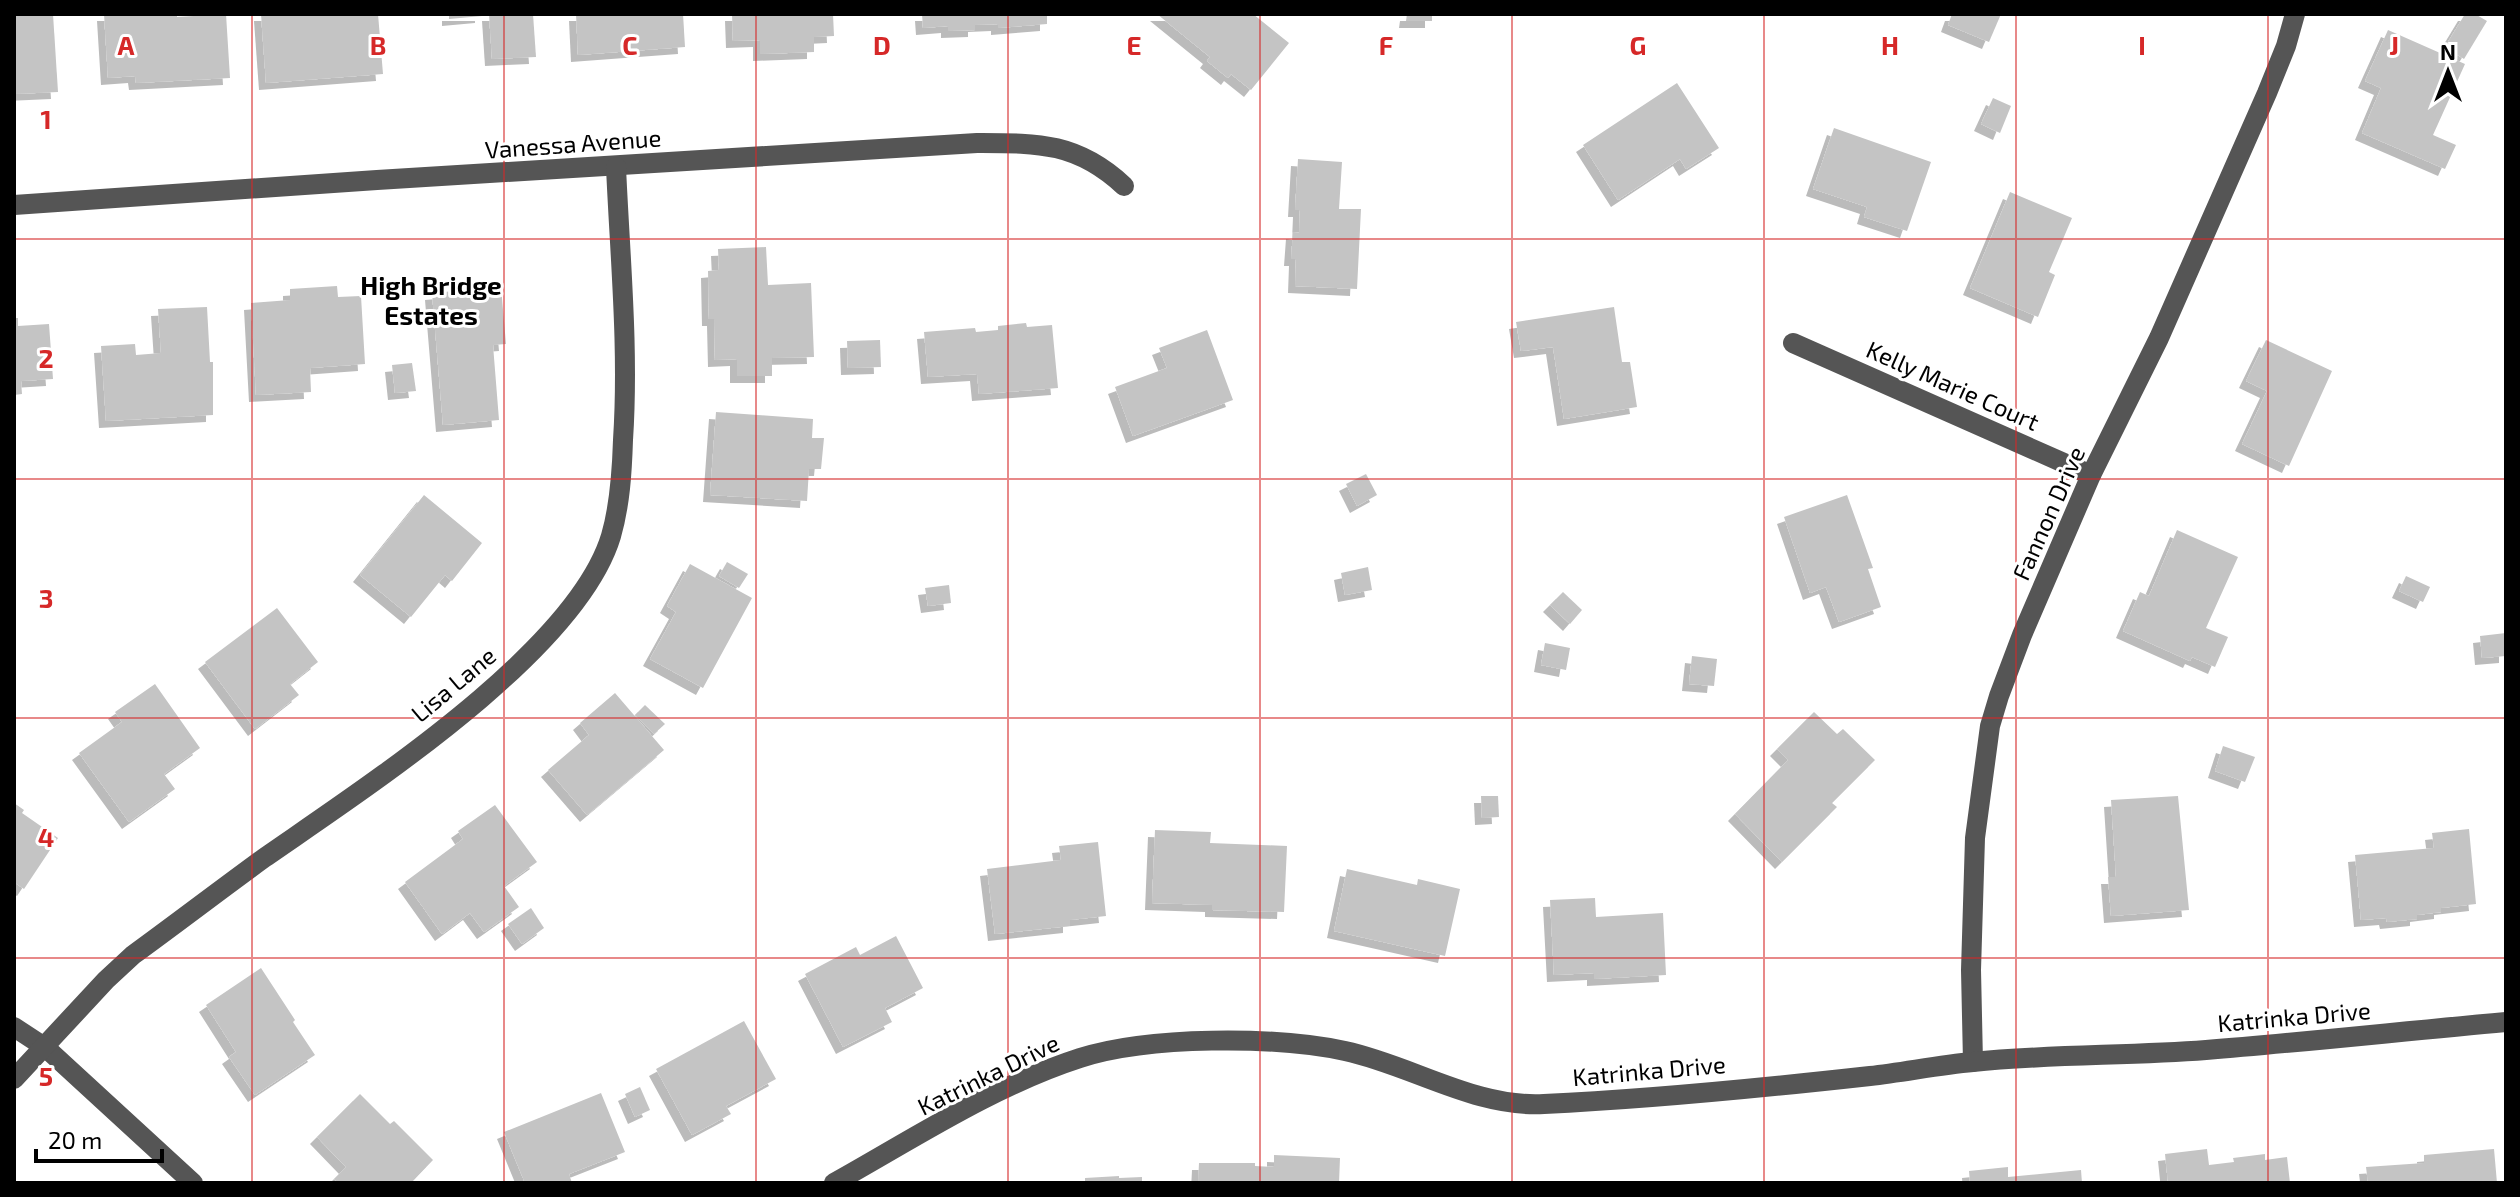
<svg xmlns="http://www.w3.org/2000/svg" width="2520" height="1197" viewBox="0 0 2520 1197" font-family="'Exo 2',sans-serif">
<defs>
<filter id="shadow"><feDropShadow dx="-7" dy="7" stdDeviation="0" flood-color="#0004"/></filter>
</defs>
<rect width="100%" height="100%" fill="#fff"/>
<g fill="#c4c4c4" filter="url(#shadow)">
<polygon points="14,14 53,14 58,92 14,94"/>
<polygon points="104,14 177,14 177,17 226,14 230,78 136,83 135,76 108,78"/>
<polygon points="261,14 378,14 383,74 266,83"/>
<polygon points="449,14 482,14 482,16 449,19"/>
<polygon points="489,14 533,14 536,57 492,59"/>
<polygon points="576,14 683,14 685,47 578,55"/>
<polygon points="732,14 833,14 834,36 814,37 814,52 760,54 760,40 733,41"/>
<polygon points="922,14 1047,14 1047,24 998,28 998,24 975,25 975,30 948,31 948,26 923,28"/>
<polygon points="1157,14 1253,14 1289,43 1251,90 1231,74 1228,78 1207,61 1210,57"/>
<polygon points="1407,14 1432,14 1432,21 1406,21"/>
<polygon points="1952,14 2001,14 1989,42 1948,25"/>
<polygon points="2465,14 2475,14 2487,21 2464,59 2445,47"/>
<polygon points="2388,30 2465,64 2433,135 2456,145 2445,169 2362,133 2381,88 2365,81"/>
<polygon points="1677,83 1719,148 1686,169 1680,159 1618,200 1583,145"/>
<polygon points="1993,98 2011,106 2000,133 1981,124"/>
<polygon points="1834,128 1931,162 1907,231 1864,217 1867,207 1813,189"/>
<polygon points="1298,159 1342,162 1339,209 1361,209 1357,289 1295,286 1296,259 1291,259 1293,232 1299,233 1300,210 1295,210"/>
<polygon points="2010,192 2072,218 2049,272 2055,275 2038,317 1970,288"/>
<polygon points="766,247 768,285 811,283 814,357 772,358 772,376 737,376 737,359 715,360 714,319 709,319 708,271 719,270 718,249"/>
<polygon points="337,286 338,297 361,296 365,364 310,368 311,392 256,395 251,303 290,300 290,289"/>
<polygon points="501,287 506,344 493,345 499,420 443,425 432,293"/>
<polygon points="207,307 210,362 213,362 213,415 106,421 101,346 135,344 136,355 161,353 158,309"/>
<polygon points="1614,307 1622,362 1630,362 1637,407 1564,419 1553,347 1521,351 1516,322"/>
<polygon points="14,318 18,318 18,326 49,324 53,379 21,381 22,394 14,395"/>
<polygon points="1026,323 1027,327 1052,325 1058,388 979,394 977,374 928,377 924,332 975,328 976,332 998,330 998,326"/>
<polygon points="1207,330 1233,400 1133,436 1115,387 1167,368 1159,348"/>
<polygon points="880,340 881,367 848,368 847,341"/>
<polygon points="2266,340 2332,371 2289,466 2242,444 2267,391 2246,381"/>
<polygon points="412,363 416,391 395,393 392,365"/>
<polygon points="716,412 813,419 812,438 824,438 821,469 809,469 807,501 710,495"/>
<polygon points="1366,474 1377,495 1357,506 1346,484"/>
<polygon points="424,495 482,543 452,581 445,575 411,617 360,575"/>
<polygon points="1847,495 1873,568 1868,569 1881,607 1839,622 1826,587 1810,593 1784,517"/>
<polygon points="2177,530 2238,557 2206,628 2228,637 2215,667 2192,657 2190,661 2123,631 2140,592 2149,596"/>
<polygon points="727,562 748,574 739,588 719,576"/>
<polygon points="690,564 752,598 703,688 650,659 676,612 667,606"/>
<polygon points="1368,567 1372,590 1345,595 1341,573"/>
<polygon points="2406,576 2430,587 2423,602 2399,591"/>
<polygon points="949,585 951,603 928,606 925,588"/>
<polygon points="1563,592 1582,610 1570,624 1550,605"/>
<polygon points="277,608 318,662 290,684 299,695 255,729 205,662"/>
<polygon points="2506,633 2506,656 2482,658 2480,636"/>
<polygon points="1545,643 1570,648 1566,670 1541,665"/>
<polygon points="1692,656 1717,659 1714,686 1689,684"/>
<polygon points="155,684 200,748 164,774 175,789 129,822 79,753 122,722 115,712"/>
<polygon points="615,693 664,750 587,815 548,770 589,735 580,723"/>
<polygon points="645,705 665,724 654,734 635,715"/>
<polygon points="1814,712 1837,734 1843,729 1875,760 1832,803 1837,807 1782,862 1735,814 1788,760 1777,749"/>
<polygon points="2223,746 2255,757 2245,782 2215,771"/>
<polygon points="1481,796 1498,796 1499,817 1482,818"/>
<polygon points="2178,796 2189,910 2111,916 2108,877 2116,877 2111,800"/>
<polygon points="14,803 24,810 22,813 58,838 24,889 14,882"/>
<polygon points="495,805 537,862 504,886 519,907 484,932 470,913 442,934 405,882 463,839 458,831"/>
<polygon points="2469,829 2476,904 2441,908 2441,912 2417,915 2417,919 2387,922 2386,918 2361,920 2355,855 2434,848 2432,833"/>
<polygon points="1155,830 1211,832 1210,843 1287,846 1284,912 1212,910 1212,905 1152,903"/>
<polygon points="1098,842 1106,916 1070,920 1070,926 995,934 987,869 1061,860 1059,846"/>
<polygon points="1347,869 1417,885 1418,879 1460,889 1445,956 1334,931"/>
<polygon points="1595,898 1596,917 1663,913 1666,975 1594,979 1594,973 1554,975 1550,900"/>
<polygon points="531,908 544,928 522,944 508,924"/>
<polygon points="896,936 923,988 885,1008 892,1022 843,1047 805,974 856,947 860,955"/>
<polygon points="261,968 295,1020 293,1022 315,1055 255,1095 229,1057 236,1052 206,1005"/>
<polygon points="744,1021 776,1079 726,1106 731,1114 692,1135 656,1069"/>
<polygon points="640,1087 650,1110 635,1117 625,1094"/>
<polygon points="601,1093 625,1152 569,1174 572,1183 525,1183 504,1132"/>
<polygon points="360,1094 390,1124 394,1121 433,1160 411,1183 339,1183 334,1179 346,1167 317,1137"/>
<polygon points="2207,1149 2209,1165 2234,1162 2233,1158 2265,1154 2265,1160 2287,1157 2290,1183 2168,1183 2165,1154"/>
<polygon points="2494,1149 2497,1183 2368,1183 2366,1167 2424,1163 2424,1155"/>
<polygon points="1274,1155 1340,1158 1339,1183 1198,1183 1199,1163 1255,1163 1255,1166 1274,1167"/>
<polygon points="2008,1167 2008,1177 2081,1170 2082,1183 1970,1183 1969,1171"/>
<polygon points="1119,1176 1119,1178 1142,1177 1142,1183 1085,1183 1085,1178"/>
</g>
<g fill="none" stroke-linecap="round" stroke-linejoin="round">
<g stroke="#555" stroke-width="20">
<path d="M14 205 377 180 977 143C1037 143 1077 142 1124 186"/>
<polyline points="1793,343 2091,475"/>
<polyline points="14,1027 46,1048 193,1183"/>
<polyline points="1973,1062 1971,970 1975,838 1990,726 1999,696 2022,635 2091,475 2159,338 2267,93 2286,46 2295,14"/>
<path d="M14 1079 106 980 133 955C177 923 220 890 264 858 363 789 576 652 611 536 620 505 622 472 623 440 629 349 620 258 616 167"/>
<path d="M834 1183C913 1139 993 1086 1080 1058 1149 1036 1274 1036 1345 1051 1411 1065 1475 1108 1544 1104 1653 1099 1762 1088 1870 1076 1905 1072 1939 1065 1973 1062 2050 1054 2128 1056 2206 1050 2306 1042 2406 1031 2506 1022"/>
</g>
</g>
<path fill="none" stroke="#d62828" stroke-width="2" stroke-opacity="0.55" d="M252 14V1183M504 14V1183M756 14V1183M1008 14V1183M1260 14V1183M1512 14V1183M1764 14V1183M2016 14V1183M2268 14V1183M14 239H2506M14 479H2506M14 718H2506M14 958H2506"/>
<g text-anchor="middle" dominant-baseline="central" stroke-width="6" stroke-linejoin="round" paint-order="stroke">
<g font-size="24" fill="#000" stroke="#fff">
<text transform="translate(573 143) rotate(-4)">Vanessa Avenue</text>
<text transform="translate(1953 385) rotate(24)">Kelly Marie Court</text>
<text transform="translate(2048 513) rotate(-66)">Fannon Drive</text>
<text transform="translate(453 684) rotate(-40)">Lisa Lane</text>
<text transform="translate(2294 1016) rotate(-5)">Katrinka Drive</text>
<text transform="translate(1649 1070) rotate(-5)">Katrinka Drive</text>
<text transform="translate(988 1074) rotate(-26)">Katrinka Drive</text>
</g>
<g font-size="26" font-weight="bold" fill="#000" stroke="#fff">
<text x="431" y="284">High Bridge<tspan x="431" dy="30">Estates</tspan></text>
</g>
</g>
<g font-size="26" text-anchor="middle" font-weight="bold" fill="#d62828" stroke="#fff" stroke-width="6" stroke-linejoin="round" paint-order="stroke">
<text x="126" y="55">A</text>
<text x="378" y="55">B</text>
<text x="630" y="55">C</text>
<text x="882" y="55">D</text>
<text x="1134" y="55">E</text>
<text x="1386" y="55">F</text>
<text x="1638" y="55">G</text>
<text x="1890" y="55">H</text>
<text x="2142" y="55">I</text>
<text x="2394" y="55">J</text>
<text x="46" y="129">1</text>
<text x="46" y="368">2</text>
<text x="46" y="608">3</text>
<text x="46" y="847">4</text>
<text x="46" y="1086">5</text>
</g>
<rect width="2520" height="1197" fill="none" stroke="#000000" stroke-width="32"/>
<g transform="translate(2448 72)" stroke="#ffffff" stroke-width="6" paint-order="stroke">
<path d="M0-6L14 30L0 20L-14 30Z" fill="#000000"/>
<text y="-12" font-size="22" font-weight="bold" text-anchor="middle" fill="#000000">N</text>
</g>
<path d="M36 1149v12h126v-12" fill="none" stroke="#000000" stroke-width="4"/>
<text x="48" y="1149" font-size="24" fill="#000000" stroke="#ffffff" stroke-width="6" paint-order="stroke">20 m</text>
</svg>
